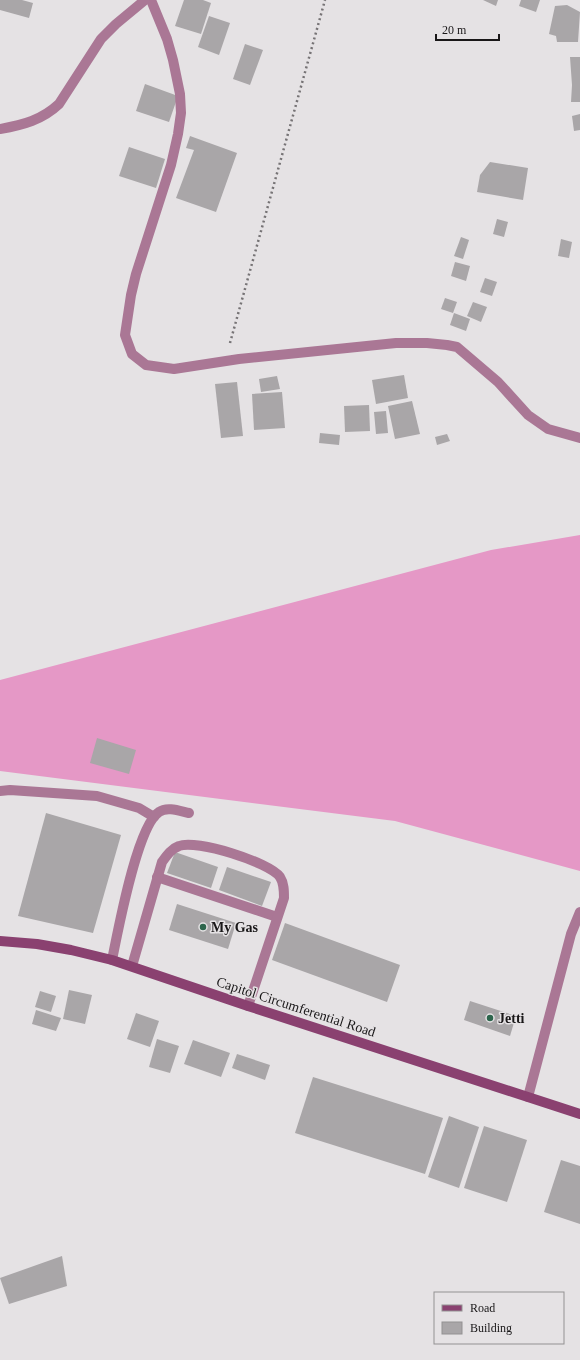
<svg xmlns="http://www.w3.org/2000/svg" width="580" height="1360" viewBox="0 0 580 1360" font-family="'Times New Roman',serif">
<rect width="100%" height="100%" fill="#e5e2e4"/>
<polygon fill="#e598c6" points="580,535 580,871 395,821 0,771 0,680 491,550"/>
<g fill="#a9a6a8">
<polygon points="0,0 22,0 33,3 29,18 0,10"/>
<polygon points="184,0 203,0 211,3 201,34 175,26"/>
<polygon points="483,0 498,0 496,6"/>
<polygon points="521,0 540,0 536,12 519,6"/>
<polygon points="567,5 580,12 578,42 557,42 556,36 549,34 555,6"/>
<polygon points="209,16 230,23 219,55 198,47"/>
<polygon points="245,44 263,50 250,85 233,79"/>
<polygon points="570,57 580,57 580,102 571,102 572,85"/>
<polygon points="145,84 178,96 169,122 136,111"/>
<polygon points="580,114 580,130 574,131 572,116"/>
<polygon points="190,136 237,153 216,212 176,198 194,150 186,148"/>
<polygon points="129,147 165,159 156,188 119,176"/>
<polygon points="490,162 528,168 523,200 477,192 480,175"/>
<polygon points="497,219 508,222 504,237 493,234"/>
<polygon points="461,237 469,240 463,259 454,256"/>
<polygon points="561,239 572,242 569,258 558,256"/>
<polygon points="455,262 470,266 466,281 451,276"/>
<polygon points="485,278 497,282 492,296 480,292"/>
<polygon points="445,298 457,302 453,313 441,309"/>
<polygon points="473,302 487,307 481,322 467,316"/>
<polygon points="454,313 470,319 466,331 450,325"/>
<polygon points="404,375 408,398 376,404 372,380"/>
<polygon points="277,376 280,389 261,392 259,379"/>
<polygon points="237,382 243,436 221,438 215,384"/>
<polygon points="282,392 285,428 254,430 252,394"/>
<polygon points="412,401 420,434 395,439 388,406"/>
<polygon points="369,405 370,431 345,432 344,406"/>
<polygon points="386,411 388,433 376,434 374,412"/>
<polygon points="320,433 340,435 339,445 319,443"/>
<polygon points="447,434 450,441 437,445 435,437"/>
<polygon points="97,738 136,750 129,774 90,763"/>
<polygon points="46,813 121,835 93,933 18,916"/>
<polygon points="175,852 218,867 211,888 167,873"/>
<polygon points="227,867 271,882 262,906 219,890"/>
<polygon points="177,904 236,923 228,949 169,930"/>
<polygon points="285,923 400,965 387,1002 272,960"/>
<polygon points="69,990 92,995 85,1024 63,1019"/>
<polygon points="40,991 56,996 51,1012 35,1007"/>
<polygon points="470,1001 516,1016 510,1036 464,1020"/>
<polygon points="36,1010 61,1018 56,1031 32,1024"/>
<polygon points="136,1013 159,1021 150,1047 127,1039"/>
<polygon points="157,1039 179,1046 170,1073 149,1067"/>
<polygon points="193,1040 230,1053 221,1077 184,1064"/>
<polygon points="237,1054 270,1065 265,1080 232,1068"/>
<polygon points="313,1077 443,1118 425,1174 295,1133"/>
<polygon points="449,1116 479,1127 459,1188 428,1177"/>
<polygon points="484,1126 527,1140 507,1202 464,1188"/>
<polygon points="561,1160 580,1166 580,1224 544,1212"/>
<polygon points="62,1256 67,1286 9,1304 0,1278"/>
</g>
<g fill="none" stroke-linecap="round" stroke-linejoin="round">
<polyline stroke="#767375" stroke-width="2.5" stroke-dasharray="2 3" stroke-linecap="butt" points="230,343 325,0"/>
<g stroke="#aa7795" stroke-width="10">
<polyline points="0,791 10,790 97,796 139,808 154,817"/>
<polyline points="157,877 277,917"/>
<path d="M112 960C118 931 137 826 159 812 167 806 180 811 189 813"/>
<path d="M132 966 162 862C167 855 171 849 179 846 196 839 269 862 280 877 284 883 284 891 284 898L248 1006"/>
</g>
<g stroke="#aa7795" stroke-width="10">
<polyline points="151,0 167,39 173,60 180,94 181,113 178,134 171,165 136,274 131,295 125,335 132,354 146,365 174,369 239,359 396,343 427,343 447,345 457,347 498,382 528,415 548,429 580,438"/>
<path d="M0 129C23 125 42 120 59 104L101 39 116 24 145 0"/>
<polyline points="528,1097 571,934 580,912"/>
</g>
<polyline stroke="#8a4170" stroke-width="10" points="0,941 37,944 71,950 112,960 248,1006 580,1114"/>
</g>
<g fill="#2d654c" stroke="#e5e2e4" stroke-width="1.5">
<circle cx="203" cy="927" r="4"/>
<circle cx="490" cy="1018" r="4"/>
</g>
<g text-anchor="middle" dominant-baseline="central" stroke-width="3" stroke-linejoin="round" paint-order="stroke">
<g font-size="14" font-weight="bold" fill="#191718" stroke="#e5e2e4" text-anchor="start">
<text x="211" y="927">My Gas</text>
<text x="498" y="1018">Jetti</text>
</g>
<g font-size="14" fill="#191718" stroke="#e5e2e4">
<text transform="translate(296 1007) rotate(18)">Capitol Circumferential Road</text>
</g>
</g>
<rect x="434" y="1292" width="130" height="52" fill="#e5e2e4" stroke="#939192"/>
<rect x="442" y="1305" width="20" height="6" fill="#8a4170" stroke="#939192"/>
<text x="470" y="1312" font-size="12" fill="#191718">Road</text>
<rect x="442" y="1322" width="20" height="12" fill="#a9a6a8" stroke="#939192"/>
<text x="470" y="1332" font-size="12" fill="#191718">Building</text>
<path d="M436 34v6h63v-6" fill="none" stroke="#191718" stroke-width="2"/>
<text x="442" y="34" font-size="12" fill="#191718" stroke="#e5e2e4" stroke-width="3" paint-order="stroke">20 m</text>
</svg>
